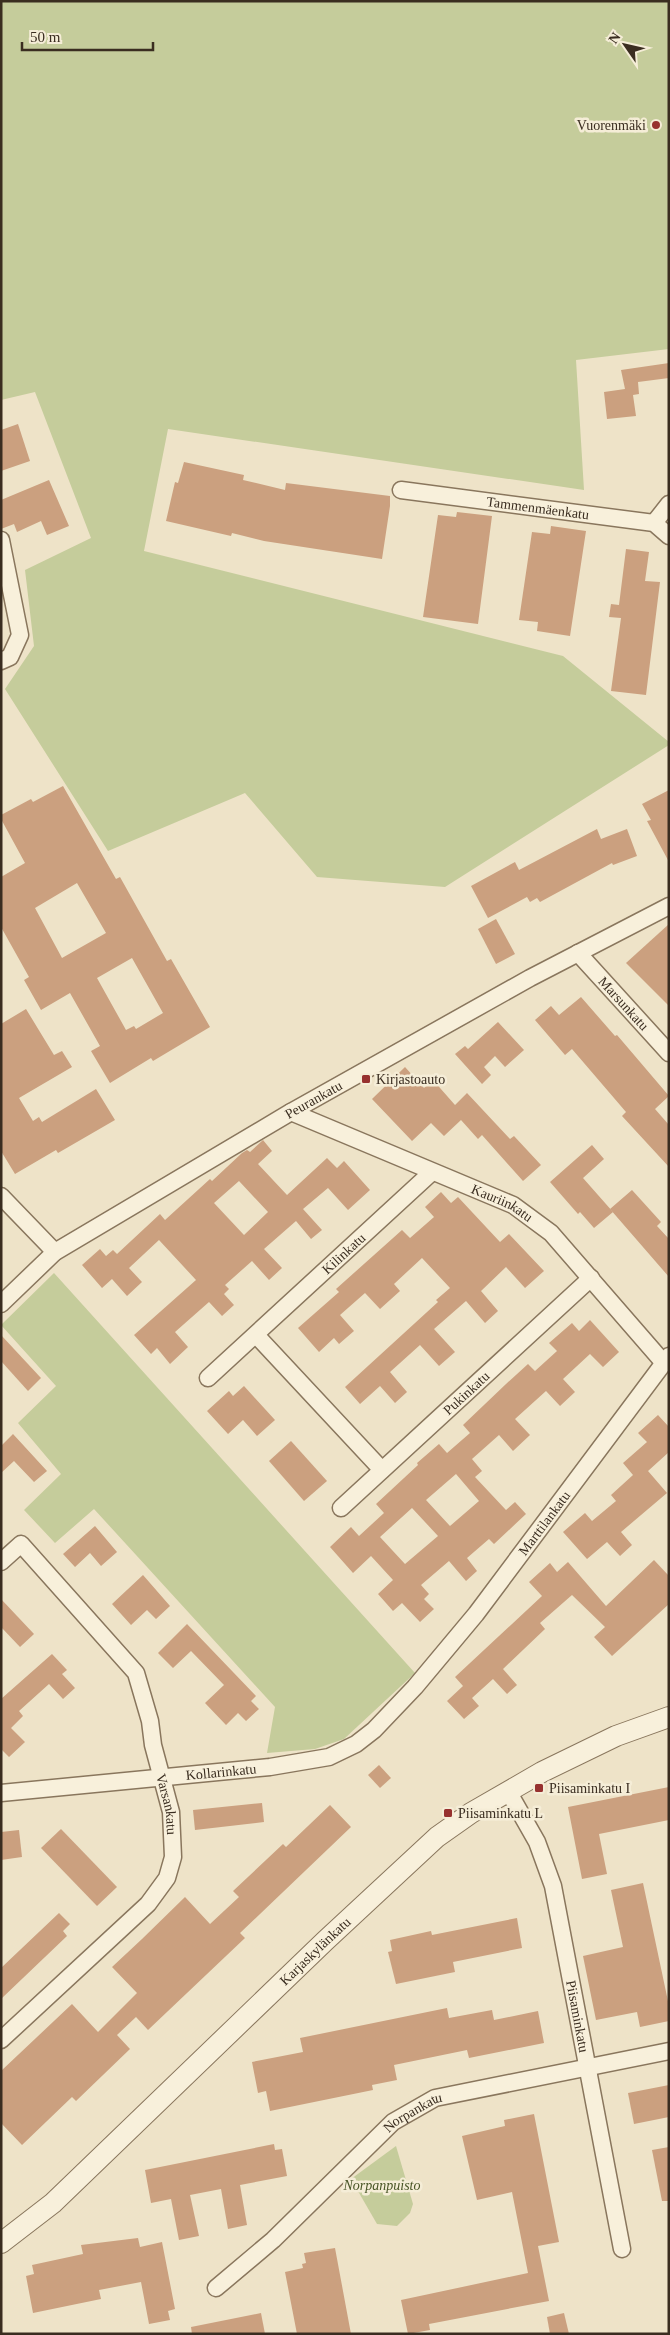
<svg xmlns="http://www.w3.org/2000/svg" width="670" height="2335" viewBox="0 0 670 2335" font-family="Georgia,serif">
<rect width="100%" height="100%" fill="#eee3c8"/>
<g fill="#c5cc9b">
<polygon points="1,1 669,1 669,349 576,360 584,490 168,429 144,551 563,656 669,742 669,745 445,887 317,877 245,793 108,851 5,689 34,646 25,570 91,538 35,392 1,400"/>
<polygon points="54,1273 415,1673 344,1739 315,1749 267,1753 275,1707 94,1509 55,1543 24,1510 61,1474 18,1423 56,1386 1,1325"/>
<polygon points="396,2146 413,2204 410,2213 397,2226 377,2224 351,2179"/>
</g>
<g fill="#cba07f" fill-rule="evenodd">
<polygon points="669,363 669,378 638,382 639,394 633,395 636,416 607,419 604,392 625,389 621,370"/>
<polygon points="18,424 30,461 1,471 1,430"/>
<polygon points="184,462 244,475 243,480 285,490 286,483 390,496 390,506 382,559 264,541 232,533 231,536 166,521 175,482 178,483"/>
<polygon points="49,480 69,526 47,535 41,521 17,532 14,524 1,529 1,500"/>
<polygon points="457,512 492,516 478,624 423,617 438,515 456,517"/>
<polygon points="551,526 586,531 570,636 537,631 538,622 519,620 532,532 550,534"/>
<polygon points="626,549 649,552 645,581 660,582 646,695 611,691 621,618 609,617 611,604 619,605"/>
<path d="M63 786 116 879 120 877 167 961 171 959 210 1027 153 1061 151 1058 110 1083 91 1051 100 1046 70 993 41 1010 24 980 29 977 1 927V877L25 863 1 819V815L31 799 33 802ZM77 883 106 933 62 958 35 908ZM132 958 163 1013 136 1029 134 1026 126 1030 97 978Z"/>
<polygon points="669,790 669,862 647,821 651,820 642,804"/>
<polygon points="597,829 601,839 627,829 637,856 613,865 612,863 540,902 537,898 530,902 527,897 488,918 471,886 515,862 519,870"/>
<polygon points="496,919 515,954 496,964 478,929"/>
<polygon points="669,924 669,1006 626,963"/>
<polygon points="581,997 615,1036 617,1035 669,1096 655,1109 669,1125 669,1167 622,1116 626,1112 572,1049 565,1055 535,1020 551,1006 559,1015"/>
<polygon points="26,1009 54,1055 62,1051 72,1067 19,1098 33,1121 39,1117 42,1122 96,1089 115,1120 58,1153 56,1150 15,1174 1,1151 1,1024"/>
<polygon points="498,1022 524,1050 505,1067 495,1056 484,1067 491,1075 482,1084 455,1054 465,1046 468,1049"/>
<polygon points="405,1067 424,1088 433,1080 455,1105 467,1093 510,1139 514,1136 541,1165 523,1181 482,1135 478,1139 461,1120 444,1136 431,1123 412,1141 372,1099"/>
<path d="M263 1140 272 1151 258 1164 287 1195 327 1158 337 1168 344 1161 370 1190 348 1210 328 1188 303 1209 322 1230 311 1239 296 1221 264 1249 282 1268 269 1280 252 1261 225 1285 229 1289 224 1294 234 1305 222 1316 209 1302 175 1332 188 1347 170 1364 157 1348 151 1354 134 1335 196 1280 159 1240 129 1268 142 1282 127 1296 112 1279 102 1288 82 1265 100 1249 106 1256 113 1250 117 1254 160 1214 165 1220 210 1179 212 1181 242 1153 247 1150 250 1152ZM239 1181 268 1212 244 1235 214 1203Z"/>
<polygon points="592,1145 604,1159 583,1178 613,1212 594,1228 580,1212 578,1214 550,1182"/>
<polygon points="632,1190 661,1222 657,1226 669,1239 669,1277 610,1209"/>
<polygon points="441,1192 451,1203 458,1197 500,1242 509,1234 544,1271 525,1288 506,1267 481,1291 498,1311 485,1323 466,1301 434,1329 455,1352 439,1366 420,1345 390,1372 407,1392 395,1403 380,1386 360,1404 345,1387 438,1302 436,1300 450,1288 422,1258 394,1284 400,1291 380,1309 365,1293 340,1315 354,1331 339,1344 334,1338 319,1352 298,1328 339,1292 336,1289 402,1230 410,1238 434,1217 425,1207"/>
<path d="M590 1320 619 1352 603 1367 590 1354 563 1379 575 1392 560 1406 546 1391 515 1419 530 1435 513 1451 499 1435 472 1459 482 1471 475 1477 506 1510 515 1502 526 1514 494 1544 489 1539 467 1558 477 1571 466 1581 449 1561 421 1585 429 1594 424 1599 434 1609 420 1622 402 1603 393 1611 378 1594 393 1580 371 1556 353 1573 330 1547 351 1527 359 1536 384 1513 376 1504 418 1465 417 1463 439 1444 447 1453 470 1433 463 1425 506 1384 528 1364 535 1371 557 1351 549 1343 572 1323 579 1331ZM456 1474 479 1501 450 1526 426 1500ZM412 1508 438 1536 405 1564 380 1537Z"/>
<polygon points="1,1335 41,1378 28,1391 1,1361"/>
<polygon points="244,1386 275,1420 257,1436 243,1420 228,1434 207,1411 229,1391 233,1396"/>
<polygon points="658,1415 669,1427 669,1452 648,1471 667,1493 621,1532 632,1545 620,1556 607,1542 587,1559 563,1532 585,1513 592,1521 616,1501 611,1495 633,1475 623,1463 647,1442 638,1433"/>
<polygon points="13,1434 47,1471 34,1482 14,1461 1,1473 1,1446"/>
<polygon points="291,1441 327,1481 304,1501 269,1461"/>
<polygon points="95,1526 117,1552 101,1566 90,1553 75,1567 63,1554"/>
<polygon points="654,1560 669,1576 669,1604 612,1656 594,1637 605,1627 572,1595 540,1623 545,1629 503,1669 517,1685 507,1694 493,1679 472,1698 479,1706 464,1719 447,1701 463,1686 455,1677 542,1596 529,1582 550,1563 557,1572 568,1562 606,1606"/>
<polygon points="143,1575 170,1606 156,1619 147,1610 131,1625 112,1604"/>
<polygon points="1,1599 34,1634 20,1647 1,1627"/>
<polygon points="187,1624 256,1696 251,1701 259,1709 246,1721 238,1713 226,1725 205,1703 224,1685 191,1651 173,1668 158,1653"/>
<polygon points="52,1654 67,1670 62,1674 75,1688 63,1699 49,1684 19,1711 23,1716 11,1728 25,1742 9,1757 1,1749 1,1699"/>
<polygon points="379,1765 391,1778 380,1788 368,1775"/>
<polygon points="669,1787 669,1820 599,1834 607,1874 582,1879 568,1807"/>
<polygon points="262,1803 264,1822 195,1830 193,1810"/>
<polygon points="330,1805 351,1827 240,1933 245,1938 148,2030 136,2017 117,2035 130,2049 76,2101 72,2097 22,2145 1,2123 1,2071 72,2004 98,2032 137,1993 112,1967 142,1939 185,1897 210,1924 239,1897 233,1891 283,1844 286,1847"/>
<polygon points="61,1829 117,1887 97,1906 41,1848"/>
<polygon points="19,1830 22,1857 1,1860 1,1832"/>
<polygon points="643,1883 669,2006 669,2021 640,2027 637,2012 596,2020 583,1956 623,1947 611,1890"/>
<polygon points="59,1913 70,1924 63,1931 67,1936 1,1999 1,1968"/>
<polygon points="517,1918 522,1948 453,1962 455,1972 396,1984 388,1952 392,1951 390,1940 431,1931 432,1935"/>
<polygon points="447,2008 449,2018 492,2010 494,2020 538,2011 544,2043 469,2058 467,2050 394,2065 397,2080 372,2085 373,2090 270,2111 266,2091 258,2093 252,2062 303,2052 300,2038"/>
<polygon points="669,2085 669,2117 634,2124 628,2093"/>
<polygon points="534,2114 559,2242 538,2246 549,2301 429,2324 430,2330 408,2334 401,2300 528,2273 512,2192 477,2200 462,2136 505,2126 504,2120"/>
<polygon points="274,2144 275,2150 282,2149 287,2176 240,2185 247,2225 228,2229 221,2189 190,2195 199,2236 179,2240 171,2199 151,2203 145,2170"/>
<polygon points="669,2147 669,2201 662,2201 652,2150"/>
<polygon points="138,2238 140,2247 162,2242 175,2309 168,2311 170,2320 149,2324 141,2282 99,2290 101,2299 33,2313 26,2276 34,2274 32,2265 83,2254 81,2245"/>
<polygon points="335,2248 351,2334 297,2334 285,2272 303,2268 302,2264 306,2263 304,2253"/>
<polygon points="261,2313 265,2334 192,2334 191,2327"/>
<polygon points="564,2313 569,2334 550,2334 547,2317"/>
</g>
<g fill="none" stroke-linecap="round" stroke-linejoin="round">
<defs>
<g id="minor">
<path id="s1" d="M401 490 654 523 669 536"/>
<polyline points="654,523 669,504"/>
<polyline points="1,661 10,657 20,635 1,540"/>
<path id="s2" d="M578 953 669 1053"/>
<path id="s3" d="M291 1112 513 1205 551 1233 663 1362"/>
<polyline points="1,1196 55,1252"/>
<path id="s4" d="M1 1304 55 1252 291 1112 530 978 669 906"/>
<polyline points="256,1335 382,1470"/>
<path id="s5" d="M208 1378 432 1172"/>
<path id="s6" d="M341 1508 591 1278"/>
<path id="s7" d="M1 1562 21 1544 136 1673 150 1721 153 1745 171 1812 173 1857 167 1878 148 1904 1 2040"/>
<path id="s8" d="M508 1791 537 1842 553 1886 622 2249"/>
<path id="s9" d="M1 1793 270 1767 329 1757 356 1744 374 1730 415 1687 476 1614 669 1356"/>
<path id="s10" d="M216 2288 273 2240 393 2122 435 2098 669 2051"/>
</g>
<g id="tertiary">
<path id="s11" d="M1 2243 53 2203 325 1941 437 1837 471 1813 542 1772 616 1736 669 1717"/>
</g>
</defs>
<use href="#minor" stroke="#89765d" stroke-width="19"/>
<use href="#tertiary" stroke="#89765d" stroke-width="22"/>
<use href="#minor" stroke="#f8f0db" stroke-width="16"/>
<use href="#tertiary" stroke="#f8f0db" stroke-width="20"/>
</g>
<g fill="#97312f" stroke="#f5edd7" stroke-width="2">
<circle cx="656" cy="125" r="5"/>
<rect x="361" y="1074" width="10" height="10" rx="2.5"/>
<rect x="534" y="1783" width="10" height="10" rx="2.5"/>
<rect x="443" y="1808" width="10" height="10" rx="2.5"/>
</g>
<g text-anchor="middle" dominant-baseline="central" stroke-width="5" stroke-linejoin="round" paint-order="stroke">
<g font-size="14" fill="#3a2d20" stroke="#f5edd7" text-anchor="start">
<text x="646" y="125" text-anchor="end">Vuorenmäki</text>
<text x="376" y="1079">Kirjastoauto</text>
<text x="549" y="1788">Piisaminkatu I</text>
<text x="458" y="1813">Piisaminkatu L</text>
</g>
<g font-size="14" fill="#3a2d20" stroke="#f5edd7">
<text stroke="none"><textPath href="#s1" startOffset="138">Tammenmäenkatu</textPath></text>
<text stroke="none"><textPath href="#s2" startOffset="68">Marsunkatu</textPath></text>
<text stroke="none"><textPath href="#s4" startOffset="375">Peurankatu</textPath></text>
<text stroke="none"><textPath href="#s3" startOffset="230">Kauriinkatu</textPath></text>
<text stroke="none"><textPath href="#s5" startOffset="184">Kilinkatu</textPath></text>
<text stroke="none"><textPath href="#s6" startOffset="170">Pukinkatu</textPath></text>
<text stroke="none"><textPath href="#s9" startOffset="651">Marttilankatu</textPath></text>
<text stroke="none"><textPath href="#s9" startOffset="221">Kollarinkatu</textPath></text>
<text stroke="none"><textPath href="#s7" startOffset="335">Varsankatu</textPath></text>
<text stroke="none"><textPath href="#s11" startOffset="429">Karjaskylänkatu</textPath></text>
<text stroke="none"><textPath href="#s8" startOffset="238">Piisaminkatu</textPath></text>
<text stroke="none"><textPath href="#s10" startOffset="265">Norpankatu</textPath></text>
</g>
<g font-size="14" font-style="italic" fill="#495627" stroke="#f5edd7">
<text x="382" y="2185">Norpanpuisto</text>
</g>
</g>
<rect width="670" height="2335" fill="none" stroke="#3a2d20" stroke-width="5"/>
<g transform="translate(625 45) rotate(304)" stroke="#f5edd7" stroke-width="4" paint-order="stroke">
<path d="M0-4L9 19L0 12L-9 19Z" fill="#3a2d20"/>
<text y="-8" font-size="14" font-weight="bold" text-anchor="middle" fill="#3a2d20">N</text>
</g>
<path d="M22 42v8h131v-8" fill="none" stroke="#3a2d20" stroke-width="2.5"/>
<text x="30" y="42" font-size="15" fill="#3a2d20" stroke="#f5edd7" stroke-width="4" paint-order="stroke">50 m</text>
</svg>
